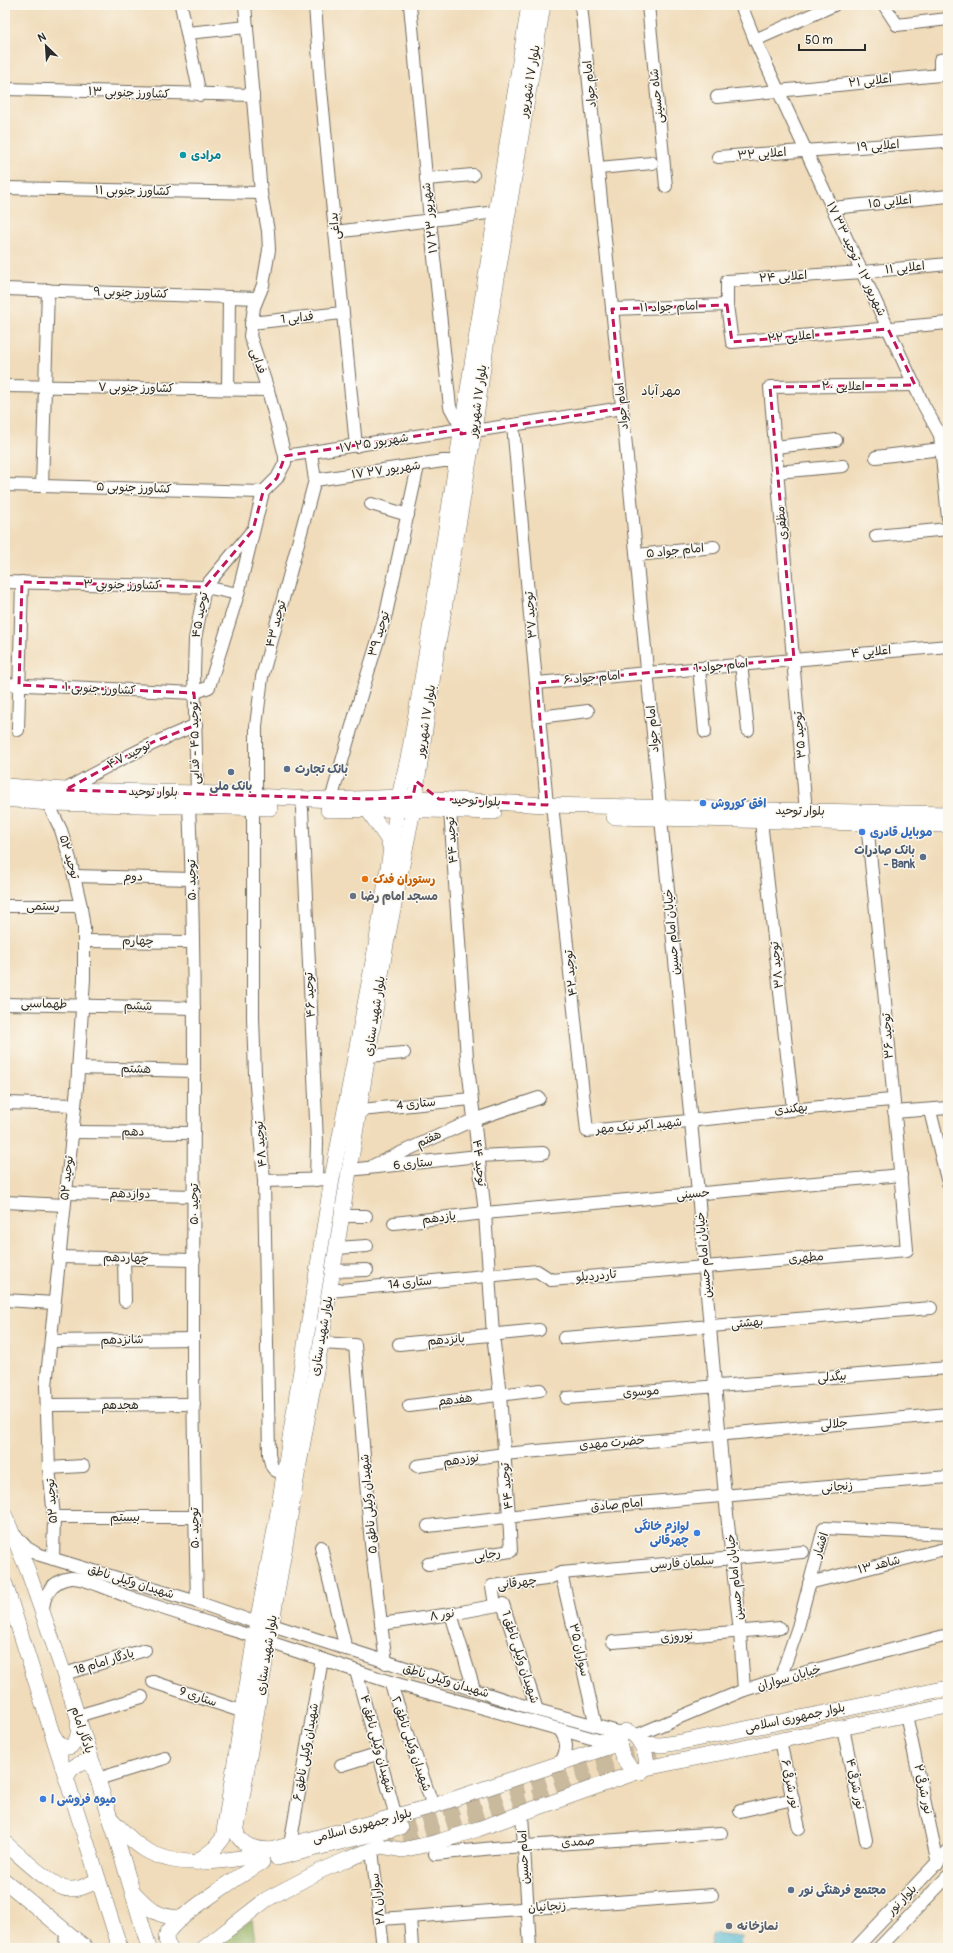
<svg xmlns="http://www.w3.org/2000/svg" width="953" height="1953" viewBox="0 0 953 1953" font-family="Pangolin,'Playpen Sans Arabic',sans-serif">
<rect width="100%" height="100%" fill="#fbf7ec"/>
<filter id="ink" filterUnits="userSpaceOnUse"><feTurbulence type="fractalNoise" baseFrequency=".025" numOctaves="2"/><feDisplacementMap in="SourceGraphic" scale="8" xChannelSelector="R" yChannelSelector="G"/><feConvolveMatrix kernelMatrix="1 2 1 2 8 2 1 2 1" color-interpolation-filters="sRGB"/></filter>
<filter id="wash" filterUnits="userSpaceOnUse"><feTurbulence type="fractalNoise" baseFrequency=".012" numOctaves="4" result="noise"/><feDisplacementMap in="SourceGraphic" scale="16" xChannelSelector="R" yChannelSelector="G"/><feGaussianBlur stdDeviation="0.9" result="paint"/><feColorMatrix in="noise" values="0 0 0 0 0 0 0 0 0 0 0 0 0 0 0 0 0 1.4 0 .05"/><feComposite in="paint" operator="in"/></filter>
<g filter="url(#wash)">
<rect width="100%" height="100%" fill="#f0dcba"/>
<polygon fill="#94b266" stroke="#606e48" points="252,1919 256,1948 216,1948"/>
<polygon fill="#52b7d1" stroke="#3e717e" points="712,1934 742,1937 741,1948 710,1948"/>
</g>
<g filter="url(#ink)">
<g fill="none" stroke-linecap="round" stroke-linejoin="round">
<g stroke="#c9b99d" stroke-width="15" stroke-dasharray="15 8" stroke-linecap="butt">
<polyline points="400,1827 607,1759 657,1750"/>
<polyline points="381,1846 497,1810 610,1770 642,1764"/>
</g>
<defs>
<g id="minor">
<polyline points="181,5 200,95"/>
<polyline points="315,5 321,89 356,446"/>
<polyline points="581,5 624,425 660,808"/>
<polyline points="648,5 666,186"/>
<polyline points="741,5 755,40 806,151 923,404 940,435 948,518"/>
<polyline points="884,5 897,25 948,19"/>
<polyline points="187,33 247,27"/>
<polyline points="755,40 834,5"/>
<polyline points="5,89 253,95"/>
<polyline points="717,97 940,75 940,60 948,59"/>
<polyline points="718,157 944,141 948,145"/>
<polyline points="599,168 652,163"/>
<polyline points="426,179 473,175"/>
<polyline points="5,188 261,193"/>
<polyline points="833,208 948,196"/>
<polyline points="335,232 496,212"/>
<polyline points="948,264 863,272 727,281 727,305 732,342 948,323"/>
<polyline points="5,289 257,298"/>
<polyline points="612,309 727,305"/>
<polyline points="251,323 342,313"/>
<polyline points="5,386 268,390"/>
<polyline points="228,389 229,297"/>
<polyline points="513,425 547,805"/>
<polyline points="474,431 622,408"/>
<polyline points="775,447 836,440"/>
<polyline points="285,456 462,429 450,407 430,220 410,5"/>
<polyline points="876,457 941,449"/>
<polyline points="777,472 843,466"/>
<polyline points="315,480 443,461 456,461"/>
<polyline points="5,485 263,492"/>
<polyline points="42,486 48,290"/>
<polyline points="371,504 408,515"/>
<polyline points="876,536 948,529"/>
<polyline points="637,555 714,547"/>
<polyline points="5,582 205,587 238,594"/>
<polyline points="741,663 748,730"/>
<polyline points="699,668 705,732"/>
<polyline points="537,683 948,646"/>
<polyline points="5,684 194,693 209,687 238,594 263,492 277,478 285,463 285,456 268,390 250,336 254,307 263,285 269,250 268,231 261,193 245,5"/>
<polyline points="539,717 588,711"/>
<polyline points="18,730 22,582"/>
<path d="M65 790C107 765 150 744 196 725"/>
<polyline points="197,793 194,673 195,639 205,587 251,532"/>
<polyline points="256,797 256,726 262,677 315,480 311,453"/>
<polyline points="331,800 358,705 386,614 418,466"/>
<polyline points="48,803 61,830 70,859 80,902 84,928 84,979 77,1087 46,1386 49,1468 54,1517 53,1559"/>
<path d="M189 806C197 983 193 1161 193 1338 193 1426 195 1514 197 1602"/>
<path d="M253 807V1018L255 1074 264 1181 269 1454C271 1465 271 1471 283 1473"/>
<polyline points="302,809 317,1142 316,1180"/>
<polyline points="806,812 770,387 915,385"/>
<path d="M553 814 587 1131C689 1122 790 1109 892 1100"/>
<polyline points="661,819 698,1193 725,1496 740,1632 744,1690"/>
<polyline points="761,821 793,1109"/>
<polyline points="74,876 192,879"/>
<polyline points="5,906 81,906"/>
<polyline points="84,941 193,942"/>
<polyline points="5,1004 194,1008"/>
<polyline points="369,1056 404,1053"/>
<polyline points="78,1068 193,1071"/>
<polyline points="5,1103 75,1105"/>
<polyline points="361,1110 471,1099"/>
<polyline points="930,1111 948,1183"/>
<polyline points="894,1112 948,1108"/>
<polyline points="72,1132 194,1133"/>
<polyline points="374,1165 473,1120 539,1098"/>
<polyline points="349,1170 478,1156 543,1153"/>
<polyline points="264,1181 332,1179"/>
<polyline points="66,1193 194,1196"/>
<polyline points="5,1202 64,1205"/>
<polyline points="341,1216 366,1216"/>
<polyline points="394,1223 485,1213 901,1175"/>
<polyline points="336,1248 367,1246"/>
<polyline points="59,1257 194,1260"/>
<polyline points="124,1258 125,1301"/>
<polyline points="333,1271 367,1270"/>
<polyline points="330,1291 537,1271 551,1280 907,1250 885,1001 867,823"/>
<polyline points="5,1300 54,1303"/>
<polyline points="564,1338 931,1308"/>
<polyline points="51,1341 193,1339"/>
<polyline points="321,1343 355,1345 371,1544 386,1663"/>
<polyline points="399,1344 539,1330"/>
<polyline points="567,1398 948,1368"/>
<polyline points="47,1405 194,1404"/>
<polyline points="409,1406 540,1390"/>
<polyline points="417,1466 504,1454 948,1414"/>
<polyline points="49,1468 83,1466"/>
<polyline points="54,1517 195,1517"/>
<polyline points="428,1526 603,1506 948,1477"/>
<polyline points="16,1536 27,1548 37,1554 197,1602 257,1623"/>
<polyline points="321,1547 346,1649"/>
<polyline points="428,1564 511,1551 509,1516 500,1395 493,1335 485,1213 467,1058 450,810"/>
<polyline points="561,1573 596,1726"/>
<polyline points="809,1583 948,1548"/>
<polyline points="495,1605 492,1586 546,1579 561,1573 803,1552"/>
<path d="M43 1612C43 1595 52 1580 71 1578 84 1577 115 1592 129 1597 171 1612 213 1624 255 1637"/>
<polyline points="451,1614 474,1689"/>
<polyline points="381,1624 451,1614 503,1604 537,1710"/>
<polyline points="272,1625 537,1710 622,1733"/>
<polyline points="269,1642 390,1682 598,1740 620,1740"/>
<polyline points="613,1642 780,1628"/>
<polyline points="356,1671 396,1817"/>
<polyline points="64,1674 145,1650"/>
<polyline points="780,1679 798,1627 824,1528 948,1534"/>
<polyline points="153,1682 244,1712"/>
<polyline points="390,1682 433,1806"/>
<polyline points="906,1715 938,1864"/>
<polyline points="77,1716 142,1697"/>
<polyline points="843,1728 866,1840"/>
<path d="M559 1729C568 1741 568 1749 561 1762"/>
<polyline points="635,1736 744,1690 780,1679 948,1635"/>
<polyline points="780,1741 799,1828"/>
<polyline points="341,1765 380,1753"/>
<polyline points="98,1779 165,1758"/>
<polyline points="740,1811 793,1799"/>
<polyline points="522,1814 530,1948"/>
<polyline points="290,1845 322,1659"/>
<polyline points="372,1850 383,1948"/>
<polyline points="435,1854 494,1848 721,1833"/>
<polyline points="410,1917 412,1948"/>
<polyline points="381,1919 712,1895"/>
<polyline points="65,1948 66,1931"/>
<polyline points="856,1948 948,1851"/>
<polyline points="879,1948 948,1876"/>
</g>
<g id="major">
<polyline points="5,786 65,790 197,793 331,800 399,797 547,805 948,814"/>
<polyline points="5,799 48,803 270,808"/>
<polyline points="328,810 397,809 494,812"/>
<polyline points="368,810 387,838 391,849"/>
<polyline points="614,817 948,825"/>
<polyline points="5,1516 28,1571 64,1674 114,1830 149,1948"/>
<polyline points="5,1584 120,1948"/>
<path d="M626 1731C639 1734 646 1752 647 1764L641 1772C626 1772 610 1739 626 1731Z"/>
<path d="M54 1736C65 1758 81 1744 78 1725"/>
<polyline points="641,1744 661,1745 681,1742 948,1688"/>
<polyline points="646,1768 948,1706"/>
<path d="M66 1778C72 1766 81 1758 94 1766"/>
<path d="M110 1818C121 1829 131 1841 144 1849 173 1867 209 1863 241 1858L433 1806 620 1743"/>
<path d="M5 1843C18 1854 53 1888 68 1889 79 1890 88 1885 98 1880"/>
<path d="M271 1850C256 1849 244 1848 236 1833L297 1475 321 1343 386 944 413 810 434 668 474 431 488 332 543 5"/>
<polyline points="277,1858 400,1827"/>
<polyline points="197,1862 215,1848 223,1838 257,1623 276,1524 332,1179 376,946 399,797 409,754 424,667 529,5"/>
<polyline points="5,1881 86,1948"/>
<path d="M133 1892C150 1910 157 1917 182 1918"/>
<path d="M170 1948C167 1944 165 1939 167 1934 174 1918 244 1873 262 1862"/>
<polyline points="204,1948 267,1899 322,1870 348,1859 381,1846 402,1850 438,1842 478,1829 637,1772"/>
</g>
</defs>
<use href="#minor" stroke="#70695d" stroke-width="14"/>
<use href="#major" stroke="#70695d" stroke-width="16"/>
<use href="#minor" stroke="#fff" stroke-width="12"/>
<use href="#major" stroke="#fff" stroke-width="15"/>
</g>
</g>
<path fill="none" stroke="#c2185b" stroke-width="3" stroke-dasharray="8 5" stroke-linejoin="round" d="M727 305 732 342 888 329 915 385 770 387 794 659 537 683 547 805 439 799 416 781 413 797 367 799 65 790 153 742 196 725 194 693 19 685 22 582 205 587 253 530 263 492 277 478 285 456 462 429 461 434 622 408 612 309Z"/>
<circle fill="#0f9aa8" stroke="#fbf7ec" stroke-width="1.5" cx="183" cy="155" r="4"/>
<g fill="#5c6f8a" stroke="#fbf7ec" stroke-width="1.5">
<circle cx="287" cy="769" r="4"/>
<circle cx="231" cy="772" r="4"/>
<circle cx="923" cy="857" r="4"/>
<circle cx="791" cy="1890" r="4"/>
</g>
<g fill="#3f7fe0" stroke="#fbf7ec" stroke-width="1.5">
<circle cx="703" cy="803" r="4"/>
<circle cx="862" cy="832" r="4"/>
<circle cx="697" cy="1533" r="4"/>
<circle cx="43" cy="1799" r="4"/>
</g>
<circle fill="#e8710a" stroke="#fbf7ec" stroke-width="1.5" cx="365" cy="879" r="4"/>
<g fill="#6b7280" stroke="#fbf7ec" stroke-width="1.5">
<circle cx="353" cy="896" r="4"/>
<circle cx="729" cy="1926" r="4"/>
</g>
<g text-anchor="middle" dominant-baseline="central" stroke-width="3" stroke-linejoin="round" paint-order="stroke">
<g font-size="12" fill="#2b2b2b" stroke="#fbf7ec">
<text transform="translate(530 81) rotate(-80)">بلوار ۱۷ شهریور</text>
<text transform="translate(870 81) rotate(-6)">اعلایی ۲۱</text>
<text transform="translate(590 84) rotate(-96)">امام جواد</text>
<text transform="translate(129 93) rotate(2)">کشاورز جنوبی ۱۳</text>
<text transform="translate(657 96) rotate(-96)">شاه حسینی</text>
<text transform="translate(878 146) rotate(-4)">اعلایی ۱۹</text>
<text transform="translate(762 154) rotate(-4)">اعلایی ۳۲</text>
<text transform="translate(133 191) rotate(1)">کشاورز جنوبی ۱۱</text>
<text transform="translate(890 202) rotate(-6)">اعلایی ۱۵</text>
<text transform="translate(430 218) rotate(-96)">۱۷ شهریور ۲۳</text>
<text transform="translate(335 226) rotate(-96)">بداغی</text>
<text transform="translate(856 259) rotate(65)">۱۷ شهریور ۱۲ - توحید ۳۳</text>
<text transform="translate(905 268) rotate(-6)">اعلایی ۱۱</text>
<text transform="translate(783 277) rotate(-4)">اعلایی ۲۴</text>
<text transform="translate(131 293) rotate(2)">کشاورز جنوبی ۹</text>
<text transform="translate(669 307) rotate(-2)">امام جواد ۱۱</text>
<text transform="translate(297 318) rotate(-6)">فدایی 1</text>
<text transform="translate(791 337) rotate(-5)">اعلایی ۲۲</text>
<text transform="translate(258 361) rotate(71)">فدایی</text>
<text x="843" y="386">اعلایی ۲۰</text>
<text transform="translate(136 388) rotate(1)">کشاورز جنوبی ۷</text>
<text transform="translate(478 401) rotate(-82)">بلوار ۱۷ شهریور</text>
<text transform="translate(622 406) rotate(-96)">امام جواد</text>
<text transform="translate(374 443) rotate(-9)">۱۷ شهریور ۲۵</text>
<text transform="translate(386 470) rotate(-8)">۱۷ شهریور ۲۷</text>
<text transform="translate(134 488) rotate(2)">کشاورز جنوبی ۵</text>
<text transform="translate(782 523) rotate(-95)">مظفری</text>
<text transform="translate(675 551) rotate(-6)">امام جواد ۵</text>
<text transform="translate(122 585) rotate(1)">کشاورز جنوبی ۳</text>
<text transform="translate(200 615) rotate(-80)">توحید ۴۵</text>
<text transform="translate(531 615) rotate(-95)">توحید ۳۷</text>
<text transform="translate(276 624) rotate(-75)">توحید ۴۳</text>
<text transform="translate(379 634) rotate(-73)">توحید ۳۹</text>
<text transform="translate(871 652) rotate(-5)">اعلایی ۴</text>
<text transform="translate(721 666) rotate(-6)">امام جواد 1</text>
<text transform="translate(592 678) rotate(-5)">امام جواد ۶</text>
<text transform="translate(100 689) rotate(3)">کشاورز جنوبی ۱</text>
<text transform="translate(426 721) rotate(-81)">بلوار ۱۷ شهریور</text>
<text transform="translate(653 729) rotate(-95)">امام جواد</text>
<text transform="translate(800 735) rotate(-95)">توحید ۳۵</text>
<text transform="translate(195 743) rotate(-91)">توحید ۴۵ - فدایی</text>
<text transform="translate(129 755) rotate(-27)">توحید ۴۷</text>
<text transform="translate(153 792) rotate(1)">بلوار توحید</text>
<text transform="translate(476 801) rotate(3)">بلوار توحید</text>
<text transform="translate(800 811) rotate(1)">بلوار توحید</text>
<text transform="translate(452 840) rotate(-94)">توحید ۴۴</text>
<text transform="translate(69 857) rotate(74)">توحید ۵۲</text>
<text transform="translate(133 877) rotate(1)">دوم</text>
<text transform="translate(192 880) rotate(-91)">توحید ۵۰</text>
<text x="43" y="906">رستمی</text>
<text transform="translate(672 932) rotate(-95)">خیابان امام حسین</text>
<text transform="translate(138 941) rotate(1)">چهارم</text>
<text transform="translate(777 965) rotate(-96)">توحید ۳۸</text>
<text transform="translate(571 973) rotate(-96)">توحید ۴۲</text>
<text transform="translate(310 995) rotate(-93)">توحید ۴۶</text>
<text transform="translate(44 1004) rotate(1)">طهماسبی</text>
<text transform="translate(138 1006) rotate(2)">ششم</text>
<text transform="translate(375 1016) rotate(-81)">بلوار شهید ستاری</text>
<text transform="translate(888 1036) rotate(-94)">توحید ۳۶</text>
<text transform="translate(136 1069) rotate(2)">هشتم</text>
<text transform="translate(416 1104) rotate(-6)">ستاری 4</text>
<text transform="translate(791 1109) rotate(-6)">بهکندی</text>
<text transform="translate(639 1126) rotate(-5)">شهید اکبر نیک مهر</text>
<text transform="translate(133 1132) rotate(1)">دهم</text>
<text transform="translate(429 1139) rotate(-24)">هفتم</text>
<text transform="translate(261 1144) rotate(-95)">توحید ۴۸</text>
<text transform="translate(479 1163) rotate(83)">توحید ۴۴</text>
<text transform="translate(413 1164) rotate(-6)">ستاری 6</text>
<text transform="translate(67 1178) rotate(-84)">توحید ۵۲</text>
<text transform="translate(130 1194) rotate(1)">دوازدهم</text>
<text transform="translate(693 1194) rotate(-5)">حسینی</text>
<text transform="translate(194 1204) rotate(-90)">توحید ۵۰</text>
<text transform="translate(439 1218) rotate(-7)">یازدهم</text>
<text transform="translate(704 1255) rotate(-95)">خیابان امام حسین</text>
<text transform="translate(126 1258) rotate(1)">چهاردهم</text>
<text transform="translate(806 1258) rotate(-5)">مطهری</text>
<text transform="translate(596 1276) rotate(-5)">تاردردیلو</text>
<text transform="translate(410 1283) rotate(-6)">ستاری 14</text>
<text transform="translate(747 1323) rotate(-5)">بهشتی</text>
<text transform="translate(322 1336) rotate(-80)">بلوار شهید ستاری</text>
<text transform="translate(122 1340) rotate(-1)">شانزدهم</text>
<text transform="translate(446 1340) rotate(-5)">پانزدهم</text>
<text transform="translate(832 1377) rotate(-4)">بیگدلی</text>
<text transform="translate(641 1392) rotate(-5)">موسوی</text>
<text transform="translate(455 1400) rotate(-7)">هفدهم</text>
<text x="120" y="1405">هجدهم</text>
<text transform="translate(834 1424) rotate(-5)">جلالی</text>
<text transform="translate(612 1443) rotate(-5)">حضرت مهدی</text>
<text transform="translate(461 1460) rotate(-8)">نوزدهم</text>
<text transform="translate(507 1486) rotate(-95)">توحید ۴۴</text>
<text transform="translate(837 1487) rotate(-5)">زنجانی</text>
<text transform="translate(52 1501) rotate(-94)">توحید ۵۲</text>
<text transform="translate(369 1504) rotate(-95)">شهیدان وکیلی ناطق ۵</text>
<text transform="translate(617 1505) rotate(-5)">امام صادق</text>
<text x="125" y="1517">بیستم</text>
<text transform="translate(195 1528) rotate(-91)">توحید ۵۰</text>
<text transform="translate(821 1545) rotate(-72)">افشار</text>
<text transform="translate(487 1555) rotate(-9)">رجایی</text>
<text transform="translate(682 1563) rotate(-5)">سلمان فارسی</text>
<text transform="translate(879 1565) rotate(-14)">شاهد ۱۳</text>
<text transform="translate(735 1577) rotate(-96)">خیابان امام حسین</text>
<text transform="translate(131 1582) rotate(17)">شهیدان وکیلی ناطق</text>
<text transform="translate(517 1583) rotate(-7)">چهرقانی</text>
<text transform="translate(442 1615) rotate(-9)">نور ۸</text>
<text transform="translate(677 1637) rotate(-5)">نوروزی</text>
<text transform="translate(579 1650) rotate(77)">سواران ۳۵</text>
<text transform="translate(267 1655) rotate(-81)">بلوار شهید ستاری</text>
<text transform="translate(520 1657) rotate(72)">شهیدان وکیلی ناطق 1</text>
<text transform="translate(104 1662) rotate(-17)">یادگار امام 18</text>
<text transform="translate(789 1678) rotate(-16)">خیابان سواران</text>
<text transform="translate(446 1681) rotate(17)">شهیدان وکیلی ناطق</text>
<text transform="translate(198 1697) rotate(18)">ستاری 9</text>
<text transform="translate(795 1718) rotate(-12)">بلوار جمهوری اسلامی</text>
<text transform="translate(82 1730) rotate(72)">یادگار امام</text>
<text transform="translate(377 1744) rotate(75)">شهیدان وکیلی ناطق ۴</text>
<text transform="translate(411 1744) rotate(71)">شهیدان وکیلی ناطق ٢</text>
<text transform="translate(306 1752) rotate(-80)">شهیدان وکیلی ناطق ۶</text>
<text transform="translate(790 1784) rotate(78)">نور شرقی ۶</text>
<text transform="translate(855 1784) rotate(78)">نور شرقی ۴</text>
<text transform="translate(923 1789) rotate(78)">نور شرقی ۲</text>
<text transform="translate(362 1826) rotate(-15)">بلوار جمهوری اسلامی</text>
<text transform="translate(578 1842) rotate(-4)">صمدی</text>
<text transform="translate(524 1857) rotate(-93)">امام حسین</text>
<text transform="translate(378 1899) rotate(-97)">سواران ۲۸</text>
<text transform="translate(902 1900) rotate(-46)">بلوار نور</text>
<text transform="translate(547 1907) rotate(-4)">زنجانیان</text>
</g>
<g font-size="12" font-weight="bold" fill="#0d838f" stroke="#fbf7ec" text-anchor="start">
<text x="191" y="155">مرادی</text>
</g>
<g font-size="12" font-weight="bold" fill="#4e5e75" stroke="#fbf7ec" text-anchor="start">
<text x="295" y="769">بانک تجارت</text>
<text x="231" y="786" text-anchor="middle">بانک ملی</text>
<text x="915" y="850" text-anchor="end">بانک صادرات<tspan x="915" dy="14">- Bank</tspan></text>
<text x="799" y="1890">مجتمع فرهنگی نور</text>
</g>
<g font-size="12" font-weight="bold" fill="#366cbe" stroke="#fbf7ec" text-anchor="start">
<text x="711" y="803">افق کوروش</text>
<text x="870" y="832">موبایل قادری</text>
<text x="689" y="1526" text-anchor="end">لوازم خانگی<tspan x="689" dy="14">چهرقانی</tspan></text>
<text x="51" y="1799">میوه فروشی ا</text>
</g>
<g font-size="12" font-weight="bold" fill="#c56008" stroke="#fbf7ec" text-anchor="start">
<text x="373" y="879">رستوران فدک</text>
</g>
<g font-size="12" font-weight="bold" fill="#5b616d" stroke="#fbf7ec" text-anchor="start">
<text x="361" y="896">مسجد امام رضا</text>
<text x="737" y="1926">نمازخانه</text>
</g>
<g font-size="13" fill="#2b2b2b" stroke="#fbf7ec">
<text x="661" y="391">مهر آباد</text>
</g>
</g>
<rect width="953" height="1953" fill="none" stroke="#fbf7ec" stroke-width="20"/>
<g transform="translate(46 46) rotate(335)" stroke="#fbf7ec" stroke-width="3" paint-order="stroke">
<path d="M0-3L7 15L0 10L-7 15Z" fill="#2b2b2b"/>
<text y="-6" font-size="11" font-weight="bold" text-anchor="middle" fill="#2b2b2b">N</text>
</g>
<path d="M799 44v6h66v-6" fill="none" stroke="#2b2b2b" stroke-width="2"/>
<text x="805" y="44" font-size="12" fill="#2b2b2b" stroke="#fbf7ec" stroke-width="3" paint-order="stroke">50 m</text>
</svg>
